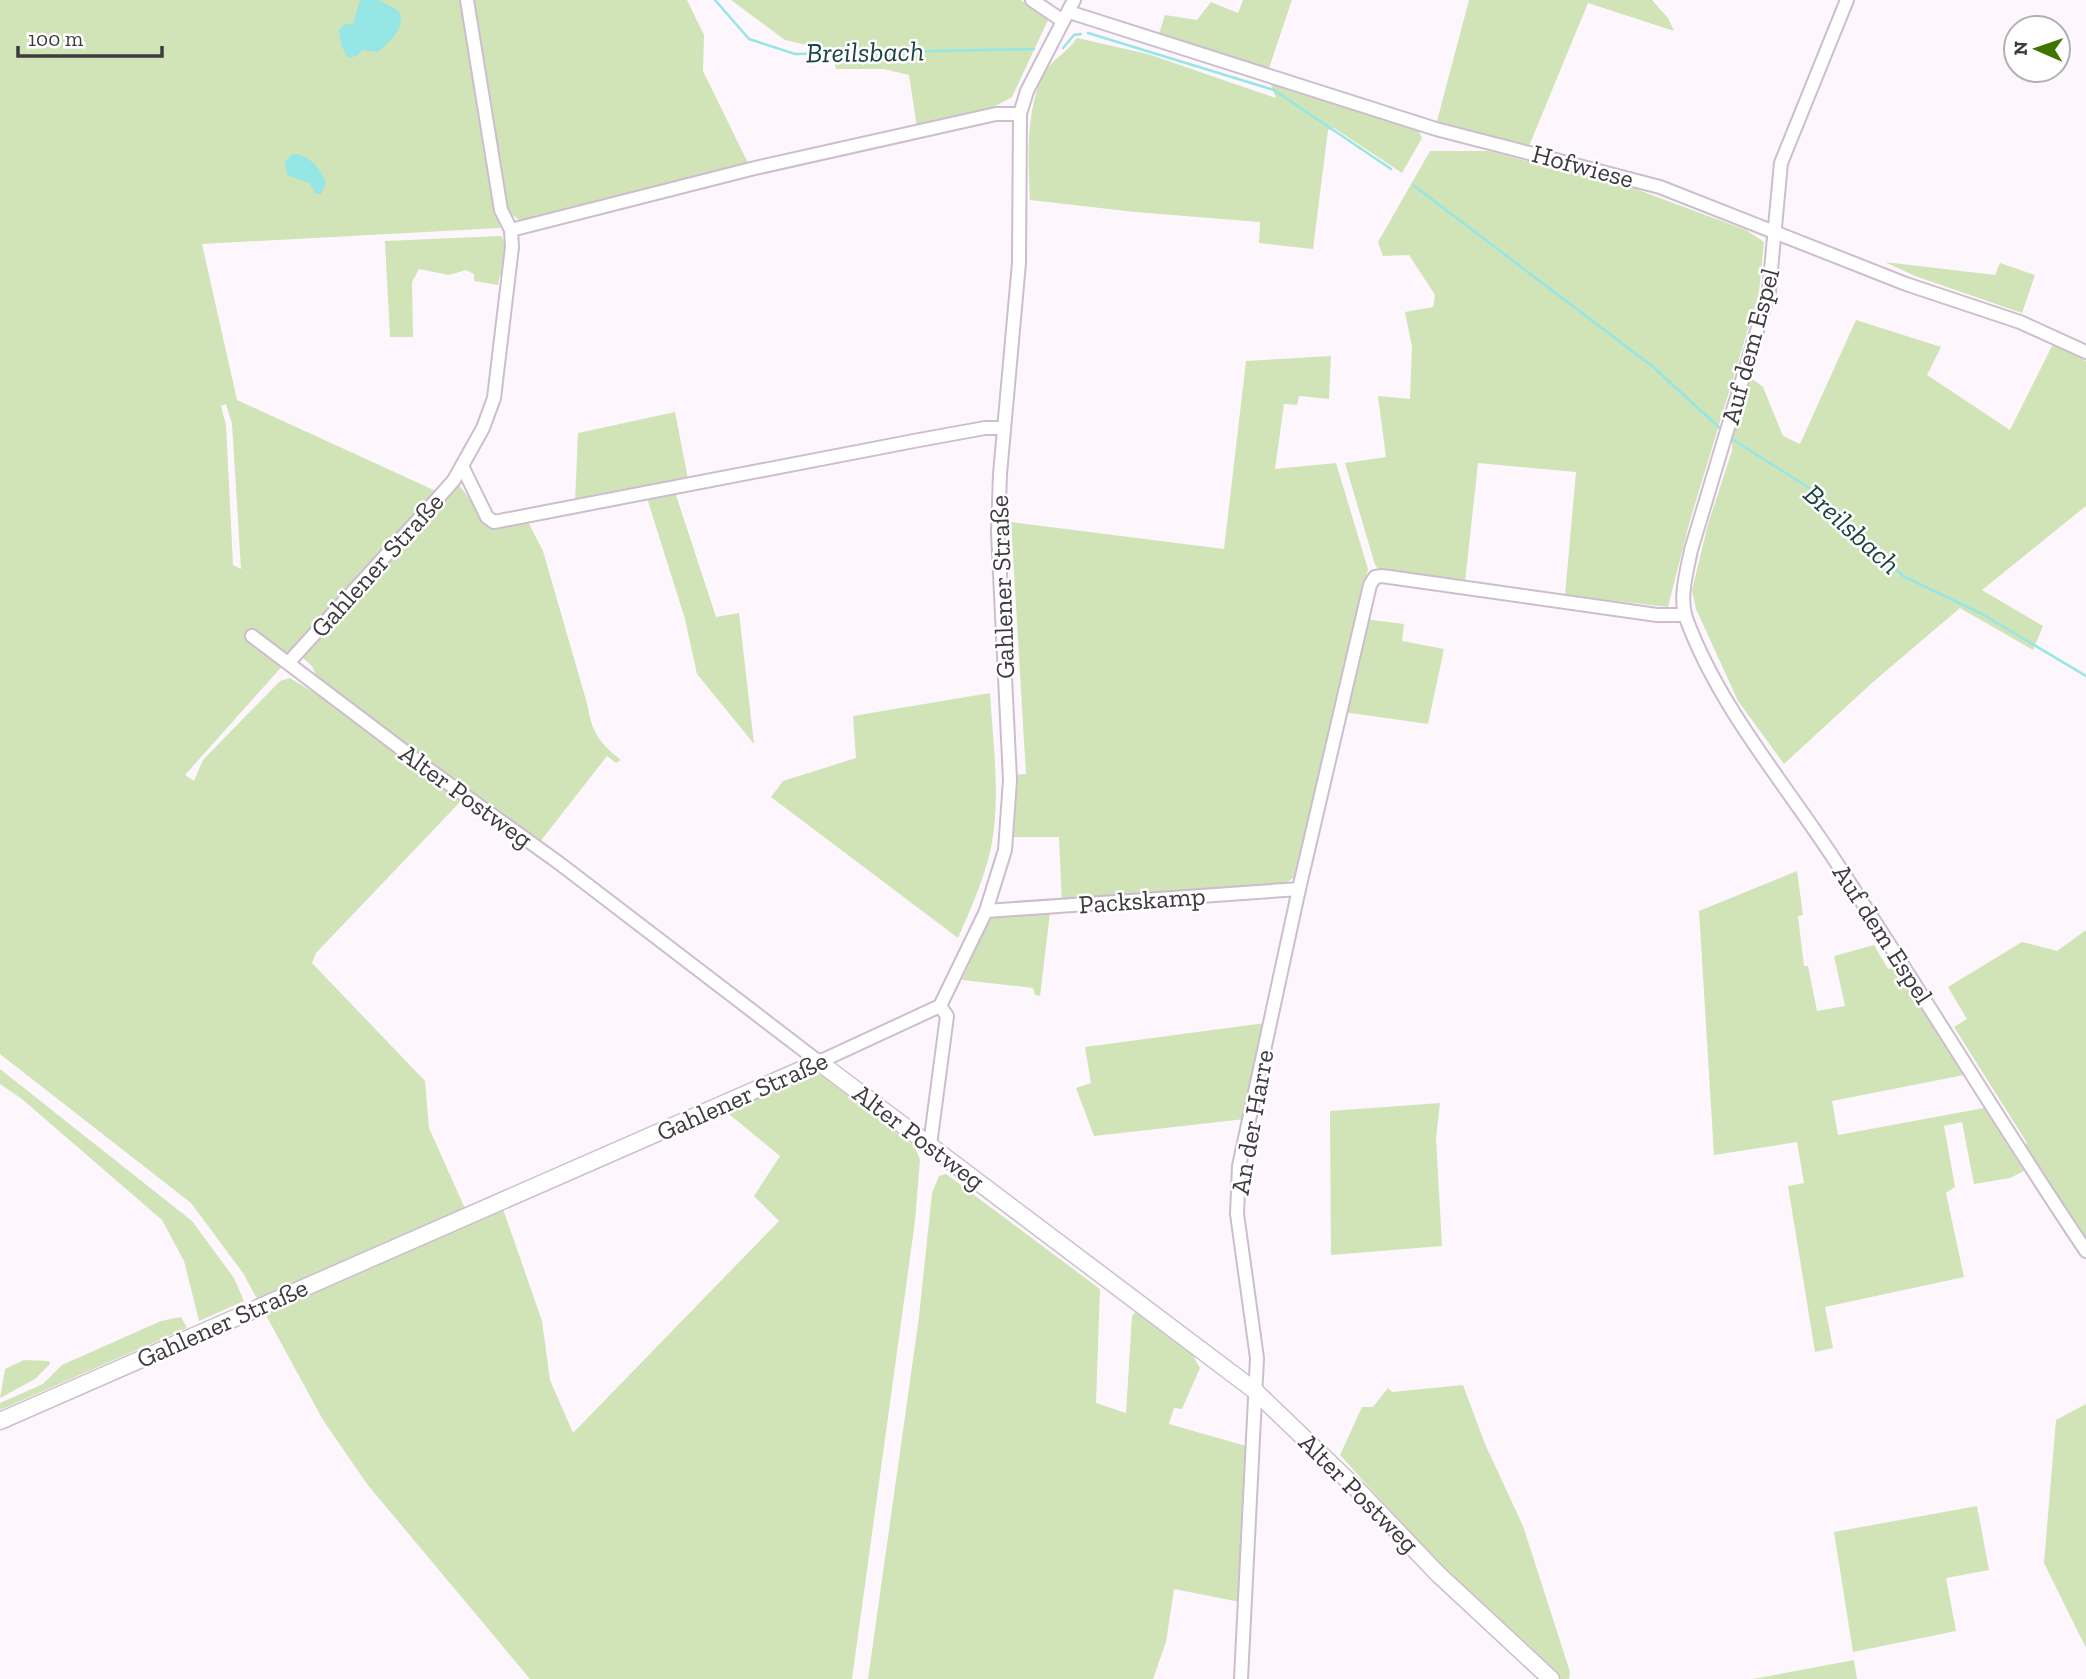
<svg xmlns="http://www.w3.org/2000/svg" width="2086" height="1679" viewBox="0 0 2086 1679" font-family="'Zilla Slab',serif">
<rect width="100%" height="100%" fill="#fdf7fd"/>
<g fill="#d0e4b7" fill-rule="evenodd">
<path d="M0 0H464L500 228 202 244 237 400 438 492 185 775 194 781 203 760 280 681 290 678 328 701 461 801 316 953 312 963 425 1081 429 1128 471 1222 503 1209 542 1321 550 1380 573 1433 779 1221 754 1196 780 1156 724 1110 810 1073 830 1077V1082L915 1147 920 1160 915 1221 852 1679H530L367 1484 323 1420 243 1273 191 1203 0 1054ZM226 404 232 424 241 569 233 565 226 425 221 406Z"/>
<polygon points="471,0 687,0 704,35 703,71 749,165 522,223 506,209"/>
<polygon points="731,0 1021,0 1048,20 1012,97 988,110 917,127 909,75 884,69 836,69 832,51 817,51 811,46 785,40"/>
<polygon points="1243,0 1292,0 1269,68 1159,34 1165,15 1197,20 1211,2 1238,13"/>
<polygon points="1469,0 1652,0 1668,18 1674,31 1588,3 1529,146 1437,121"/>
<path d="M1077 38 1148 54 1276 98 1269 80 1411 127 1419 131 1422 138 1402 173 1334 128 1328 130 1313 249 1259 243 1260 222 1135 212 1030 200C1028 161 1024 90 1054 61 1063 53 1070 48 1077 38Z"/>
<polygon points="1430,151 1488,151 1633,188 1746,230 1764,242 1759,293 1689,524 1668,607 1565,595 1576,472 1478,463 1465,582 1379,570 1375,565 1345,463 1386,457 1378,396 1410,399 1412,347 1405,312 1433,307 1435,295 1409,255 1383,256 1378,242"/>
<polygon points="501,236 508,247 507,275 500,275 498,285 474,281 474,274 466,270 449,275 419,269 412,282 413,337 390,337 385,241"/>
<polygon points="1885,262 1995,275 2000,263 2035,275 2022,313 1915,276"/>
<polygon points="1856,320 1941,347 1927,375 2010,430 2053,344 2086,361 2086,506 1982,590 2043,626 2033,650 1960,608 1873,682 1784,764 1738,701 1696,609 1692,590 1708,524 1732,451 1732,437 1751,378 1763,387 1783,436 1800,444"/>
<polygon points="1331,356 1329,399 1299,396 1297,405 1284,404 1275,469 1336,463 1368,569 1297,876 1285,883 1062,904 1059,837 1014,837 1014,775 1026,774 1011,522 1224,549 1246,361"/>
<polygon points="675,412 688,479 575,503 578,433"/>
<path d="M457 482 489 525 527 520 543 551 588 707C591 732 602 746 621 760L616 763 607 756 540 842 319 683 312 666 304 659 305 650 411 537Z"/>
<polygon points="674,489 716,617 739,613 754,744 697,674 685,619 646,495"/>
<polygon points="1364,619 1404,624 1402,641 1444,649 1428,724 1343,712"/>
<path d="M990 693C993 743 1001 797 991 848 984 879 971 909 958 938L771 797 783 781 856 758 853 716Z"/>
<polygon points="1797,871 1803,915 1798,916 1804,966 1808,966 1817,1011 1845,1006 1834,956 1874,945 1888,969 1899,966 1964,1075 1832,1101 1838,1135 1984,1108 2024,1171 2010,1178 1974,1184 1962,1122 1944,1126 1955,1187 1946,1193 1964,1277 1825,1307 1833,1348 1815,1352 1788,1186 1804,1183 1797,1142 1714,1155 1699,911"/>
<polygon points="1050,913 1040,996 1035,995 1033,988 962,980 991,916"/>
<polygon points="2086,930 2086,1242 2022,1146 2027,1143 1954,1027 1967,1019 1948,987 2022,942 2057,951"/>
<polygon points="1265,1023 1245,1119 1094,1136 1076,1088 1091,1083 1085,1047"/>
<polygon points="0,1069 192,1221 234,1278 244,1301 199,1321 184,1261 162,1220 22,1099 0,1084"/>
<polygon points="1440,1103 1436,1138 1442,1246 1331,1255 1330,1111"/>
<polygon points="946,1174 1100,1289 1096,1403 1126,1413 1132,1316 1135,1312 1192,1354 1200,1368 1182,1409 1174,1408 1169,1424 1246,1446 1240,1602 1174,1589 1166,1642 1153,1679 868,1679 919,1317 932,1193 939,1176"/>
<polygon points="181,1317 187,1328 0,1410 0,1403 43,1384 62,1365 161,1321"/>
<polygon points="24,1360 49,1361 50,1364 35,1379 0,1398 5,1369"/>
<polygon points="1463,1385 1485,1444 1523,1526 1570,1672 1569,1679 1556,1679 1462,1590 1340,1455 1362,1407 1373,1407 1388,1388 1392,1392"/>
<polygon points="2086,1404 2086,1648 2044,1563 2056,1420"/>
<polygon points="1977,1506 1989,1570 1946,1578 1956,1631 1853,1652 1834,1532"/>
<polygon points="1854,1660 1857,1679 1753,1679"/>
</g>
<g fill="#96e6e6">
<path d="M360 0H379L399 11C407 28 389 42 378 52L363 50 356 56 348 58 341 45 339 30 345 24H353Z"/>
<path d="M293 154C308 153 322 170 326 183L321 194H316L309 183 287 175 285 161Z"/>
</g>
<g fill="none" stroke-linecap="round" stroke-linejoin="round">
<g stroke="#96e6e6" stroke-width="2.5">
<polyline points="715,0 749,39 795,54 1034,49"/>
<polyline points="1088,33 1274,90 1391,169"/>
<polyline points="1063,48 1074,35 1081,34"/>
<polyline points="1413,185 1652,366 1721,429"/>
<polyline points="1732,439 1822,496 1903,576 1982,614 2086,676"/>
</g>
<defs>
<g id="minor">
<polyline points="1032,0 1063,21"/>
<path d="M1847 0 1781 163 1769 291 1691 550C1687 571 1679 597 1686 618 1719 708 1785 783 1836 862 1921 991 2000 1123 2086 1251"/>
<polyline points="1069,12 1436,129 1660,187 1906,284 2020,322 2086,352"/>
<polyline points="511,230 755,168 996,114 1020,114"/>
<polyline points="462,466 487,517 494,522 919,440 985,428 1004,428"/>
<polyline points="252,636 424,766 559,863 819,1062 940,1006 986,911 1005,850 1010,780 998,532 1000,474 1019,263 1020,114 1027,91 1074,0"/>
<polyline points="289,662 439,497 454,480 483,428 494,398 512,247 511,230 501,210 467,0"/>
<polyline points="986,911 1299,889"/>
<polyline points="930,1145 947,1016 940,1006"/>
<polyline points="1241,1679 1257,1358 1237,1214 1239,1166 1299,889 1370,585 1375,577 1382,576 1657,615 1685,615"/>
</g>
<polyline id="major" points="0,1421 819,1062 1254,1390 1357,1489 1438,1574 1551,1679"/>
</defs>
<use href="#minor" stroke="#cdbecd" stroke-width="16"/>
<use href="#major" stroke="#cdbecd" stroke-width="19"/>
<use href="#minor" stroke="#fff" stroke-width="12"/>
<use href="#major" stroke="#fff" stroke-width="16"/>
</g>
<g text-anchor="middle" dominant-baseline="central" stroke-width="5" stroke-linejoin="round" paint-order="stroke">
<g font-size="26" fill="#3f3940" stroke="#fff">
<text transform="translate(1583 166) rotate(15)">Hofwiese</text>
<text transform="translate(1750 346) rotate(-75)">Auf dem Espel</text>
<text transform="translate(377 565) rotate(-48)">Gahlener Straße</text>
<text transform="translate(1002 587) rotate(-92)">Gahlener Straße</text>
<text transform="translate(466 796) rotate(36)">Alter Postweg</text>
<text transform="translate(1142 900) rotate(-4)">Packskamp</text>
<text transform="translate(1883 934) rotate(57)">Auf dem Espel</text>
<text transform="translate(742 1096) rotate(-24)">Gahlener Straße</text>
<text transform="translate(1252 1122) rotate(-80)">An der Harre</text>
<text transform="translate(919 1137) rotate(37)">Alter Postweg</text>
<text transform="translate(222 1323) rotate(-24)">Gahlener Straße</text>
<text transform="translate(1359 1493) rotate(45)">Alter Postweg</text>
</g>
<g font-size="28" font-style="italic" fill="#1d4343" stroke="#fff">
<text transform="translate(865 52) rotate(-1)">Breilsbach</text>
<text transform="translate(1852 529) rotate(42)">Breilsbach</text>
</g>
</g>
<g transform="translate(2037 49) rotate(272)"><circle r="33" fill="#ffffff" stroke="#b2b0b3" stroke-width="2"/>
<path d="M0-5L12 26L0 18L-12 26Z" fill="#3e7400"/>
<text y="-10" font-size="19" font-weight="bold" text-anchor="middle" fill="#3f3940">N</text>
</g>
<path d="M18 46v10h144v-10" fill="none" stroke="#3f3940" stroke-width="3.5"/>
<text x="28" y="46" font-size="21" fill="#3f3940" stroke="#ffffff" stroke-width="5" paint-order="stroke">100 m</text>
</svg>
